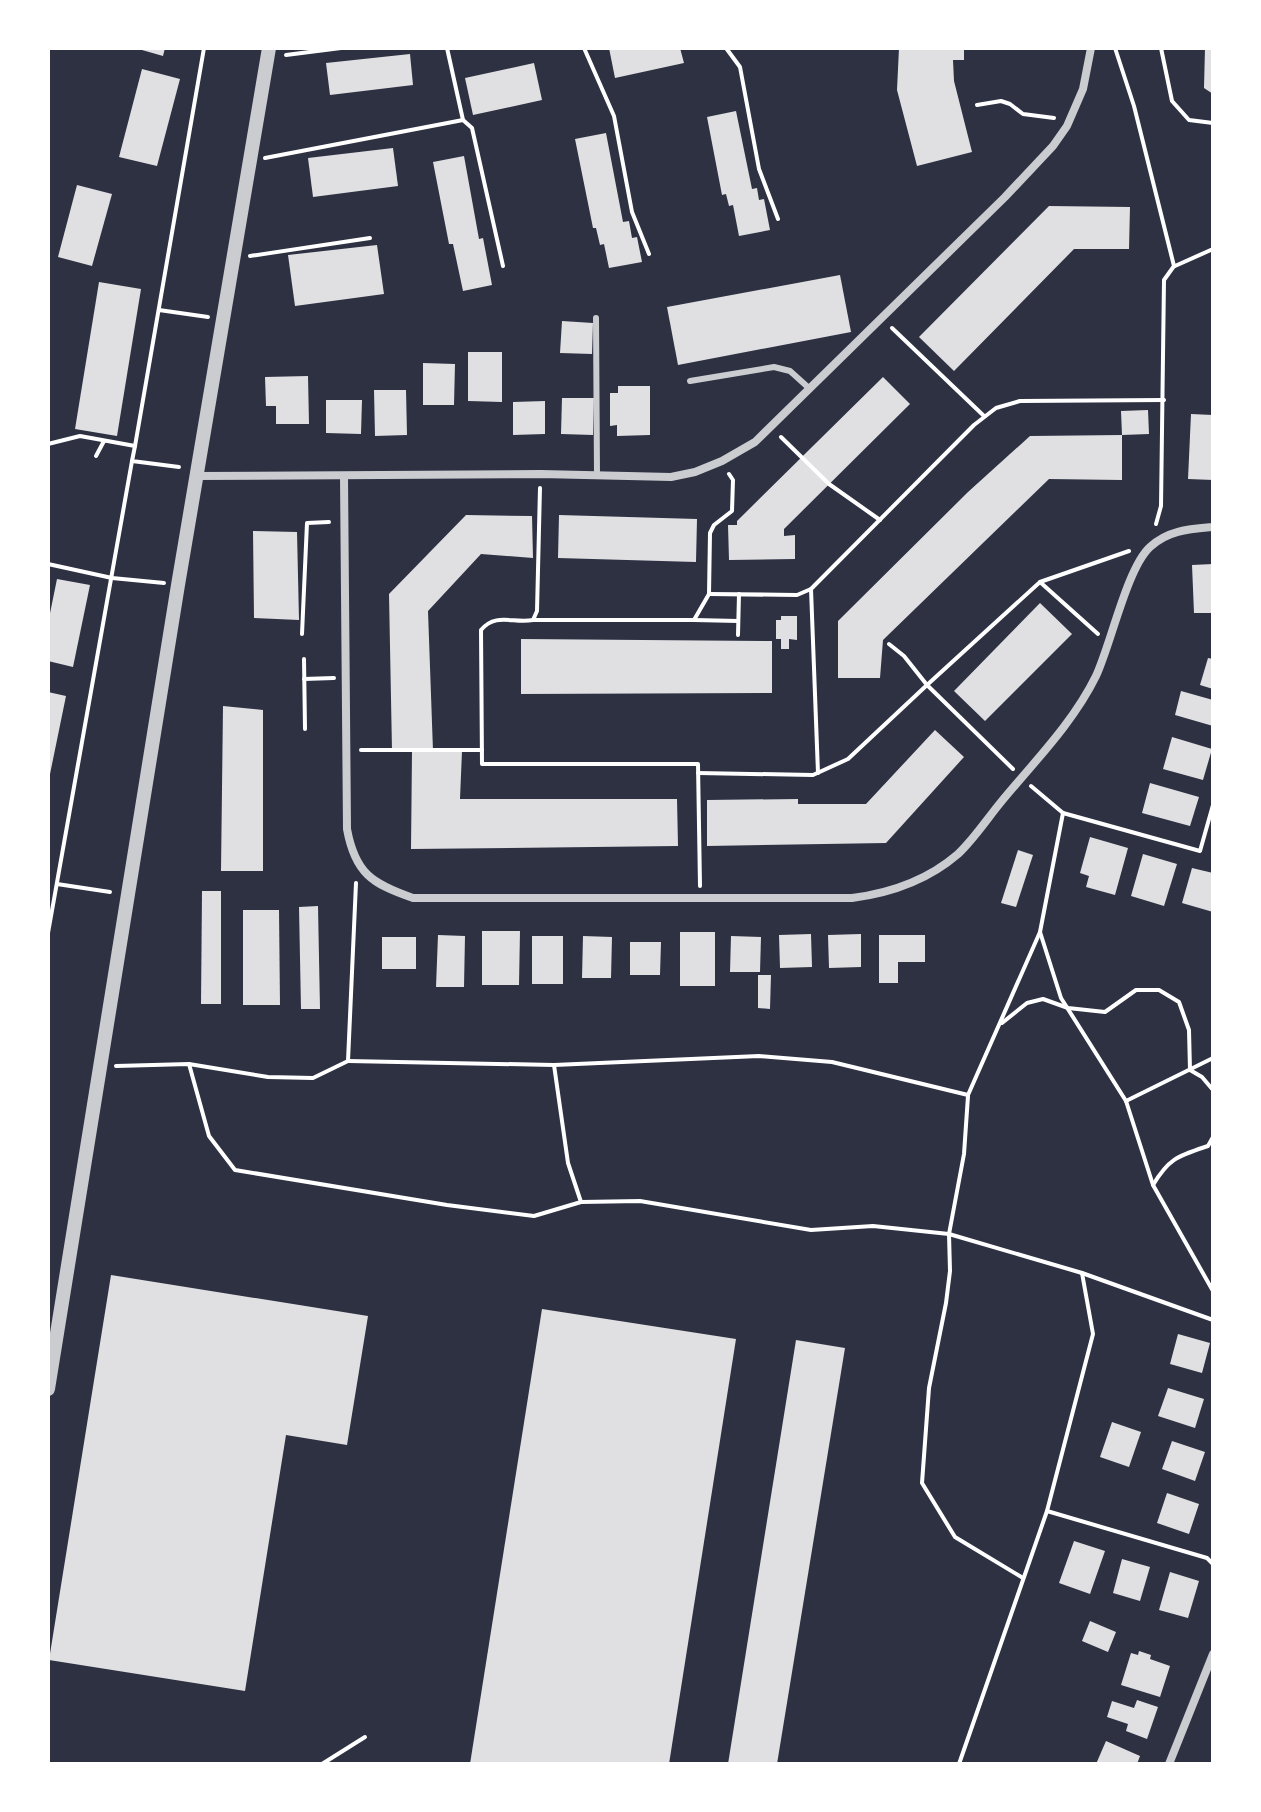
<svg xmlns="http://www.w3.org/2000/svg" width="1261" height="1812" viewBox="0 0 1261 1812" font-family="'Asap Condensed',sans-serif">
<rect width="100%" height="100%" fill="#2d3142"/>
<g fill="#e0e0e3">
<polygon points="135,48 165,48 163,56"/>
<polygon points="609,48 680,48 684,63 615,78"/>
<polygon points="899,48 964,48 964,60 953,60 954,81 972,152 917,166 897,90"/>
<polygon points="1205,48 1213,48 1213,94 1204,88"/>
<polygon points="410,54 413,85 330,95 326,63"/>
<polygon points="534,63 542,100 473,115 465,78"/>
<polygon points="142,69 180,79 157,166 119,157"/>
<polygon points="736,111 752,189 757,188 759,200 764,199 770,230 739,236 733,205 729,206 726,194 722,195 707,117"/>
<polygon points="606,133 623,222 629,221 632,238 637,237 642,262 609,268 604,244 600,245 596,228 593,228 575,139"/>
<polygon points="393,148 398,186 313,197 308,158"/>
<polygon points="464,156 479,239 483,238 492,285 463,291 453,244 449,244 433,162"/>
<polygon points="77,185 112,194 92,266 58,257"/>
<polygon points="1049,206 1130,207 1129,249 1074,249 954,371 919,337"/>
<polygon points="377,245 384,294 295,306 288,255"/>
<polygon points="840,275 851,332 678,365 667,307"/>
<polygon points="99,282 141,289 117,436 75,429"/>
<polygon points="562,321 593,323 592,354 560,353"/>
<polygon points="468,352 502,352 502,402 468,401"/>
<polygon points="423,363 455,364 454,405 423,405"/>
<polygon points="308,376 309,424 276,424 276,406 266,406 265,377"/>
<polygon points="883,377 910,404 784,529 784,536 795,535 795,559 729,560 728,525 737,525 737,521"/>
<polygon points="618,386 650,386 650,435 617,436 617,425 610,426 610,393 618,393"/>
<polygon points="374,390 406,390 407,435 375,436"/>
<polygon points="562,398 594,398 593,435 561,434"/>
<polygon points="326,400 362,400 361,434 326,433"/>
<polygon points="545,401 545,434 513,435 513,402"/>
<polygon points="1148,410 1149,434 1122,435 1122,480 1049,479 883,640 880,678 838,678 838,621 968,492 1030,436 1122,435 1121,411"/>
<polygon points="1191,414 1213,415 1213,480 1188,479"/>
<polygon points="466,515 532,516 533,558 481,554 428,611 433,751 462,751 460,799 677,799 678,846 411,849 412,751 392,751 389,594"/>
<polygon points="559,515 697,519 696,562 558,558"/>
<polygon points="253,531 297,532 299,620 254,618"/>
<polygon points="1213,564 1213,613 1194,613 1192,565"/>
<polygon points="57,579 90,585 73,667 48,661 48,623"/>
<polygon points="1040,603 1072,634 985,721 954,691"/>
<polygon points="781,616 797,616 797,640 789,639 789,649 781,649 781,639 776,639 776,620 781,620"/>
<polygon points="521,639 772,641 772,693 521,694"/>
<polygon points="1208,658 1213,659 1213,689 1200,685"/>
<polygon points="1181,691 1213,700 1213,726 1175,715"/>
<polygon points="48,692 66,696 49,779 48,779"/>
<polygon points="223,706 263,710 263,871 221,871"/>
<polygon points="935,730 964,757 886,843 707,846 707,800 798,799 798,804 866,804"/>
<polygon points="1172,737 1212,749 1203,780 1163,769"/>
<polygon points="1150,783 1199,797 1190,826 1142,813"/>
<polygon points="1090,837 1128,848 1115,895 1086,887 1089,876 1080,873"/>
<polygon points="1018,850 1033,855 1016,907 1001,903"/>
<polygon points="1143,854 1177,864 1164,906 1131,896"/>
<polygon points="1192,868 1213,873 1213,912 1182,903"/>
<polygon points="202,891 221,891 221,1004 201,1004"/>
<polygon points="318,906 320,1009 301,1009 299,907"/>
<polygon points="243,910 279,910 280,1005 243,1005"/>
<polygon points="482,931 520,931 519,985 482,985"/>
<rect x="680" y="932" width="35" height="54"/>
<polygon points="811,934 812,967 780,968 779,935"/>
<polygon points="861,934 861,967 829,968 828,935"/>
<polygon points="438,935 465,936 464,987 436,987"/>
<polygon points="879,935 925,935 925,962 898,962 898,983 879,983"/>
<rect x="532" y="936" width="31" height="48"/>
<polygon points="583,936 612,937 611,978 582,978"/>
<polygon points="731,936 761,937 760,972 730,972"/>
<rect x="382" y="937" width="34" height="32"/>
<polygon points="630,942 661,942 660,975 630,975"/>
<polygon points="758,975 771,975 770,1009 758,1008"/>
<polygon points="111,1275 368,1316 347,1445 286,1435 245,1691 49,1660"/>
<polygon points="542,1309 736,1339 669,1764 470,1764"/>
<polygon points="1178,1334 1210,1343 1202,1373 1170,1364"/>
<polygon points="796,1340 845,1348 777,1764 728,1764"/>
<polygon points="1168,1388 1204,1399 1195,1428 1158,1416"/>
<polygon points="1112,1422 1141,1432 1129,1467 1100,1457"/>
<polygon points="1172,1441 1205,1452 1195,1481 1162,1469"/>
<polygon points="1167,1493 1199,1504 1189,1534 1157,1523"/>
<polygon points="1074,1541 1105,1551 1090,1594 1059,1583"/>
<polygon points="1122,1559 1150,1567 1140,1601 1113,1593"/>
<polygon points="1170,1572 1199,1581 1188,1618 1159,1610"/>
<polygon points="1090,1621 1116,1632 1108,1652 1082,1641"/>
<polygon points="1139,1651 1151,1655 1150,1659 1170,1666 1160,1697 1121,1685 1131,1653 1138,1655"/>
<polygon points="1137,1700 1158,1707 1147,1739 1126,1731 1128,1724 1107,1717 1112,1701 1134,1708"/>
<polygon points="1106,1741 1140,1756 1137,1764 1096,1764"/>
</g>
<g fill="none" stroke-linecap="round" stroke-linejoin="round">
<g stroke="#fff" stroke-width="4">
<polyline points="447,48 463,120 472,128 503,266"/>
<polyline points="584,48 614,116 632,212 649,254"/>
<polyline points="726,48 740,67 759,169 778,219"/>
<polyline points="1115,48 1134,106 1174,266 1164,280 1161,506 1156,524"/>
<polyline points="1161,48 1172,101 1189,120 1213,123"/>
<polyline points="286,55 341,48"/>
<polyline points="977,105 1001,101 1010,104 1023,114 1054,118"/>
<polyline points="265,158 463,120"/>
<polyline points="250,256 370,238"/>
<polyline points="1175,266 1213,249"/>
<polyline points="159,310 208,317"/>
<polyline points="892,328 984,416"/>
<polyline points="781,437 829,484 880,520"/>
<polyline points="48,444 80,436 135,446 132,461 179,467"/>
<polyline points="135,446 204,48"/>
<polyline points="96,456 104,441"/>
<path d="M540 488 537 611 533 620C514 624 496 612 481 630L482 764H698L700 886"/>
<polyline points="48,564 112,578 164,583"/>
<polyline points="1040,582 1098,634"/>
<polyline points="811,589 818,773"/>
<polyline points="709,594 797,595 811,589 974,425 996,408 1020,401 1164,400"/>
<polyline points="533,620 694,620 709,594 710,533 714,525 732,511 733,480 729,474"/>
<polyline points="694,620 738,621"/>
<polyline points="302,634 307,523 329,522"/>
<polyline points="738,635 739,594"/>
<polyline points="304,659 305,729"/>
<polyline points="304,679 334,678"/>
<polyline points="361,750 482,750"/>
<polyline points="1013,769 927,685 1040,582 1129,551"/>
<polyline points="698,773 813,775 848,759 927,685 904,656 889,644"/>
<polyline points="1063,813 1200,851 1213,805"/>
<polyline points="57,884 110,892"/>
<polyline points="1040,932 1061,998 1126,1101 1153,1185 1213,1291"/>
<polyline points="48,933 132,461"/>
<polyline points="1002,1023 1027,1003 1043,999 1068,1008 1105,1012 1136,990 1159,990 1179,1002 1189,1030 1190,1070 1202,1077 1213,1090"/>
<polyline points="348,1061 554,1065 759,1056 832,1062 968,1095 1040,932 1063,813 1031,786"/>
<polyline points="189,1064 209,1136 235,1170 447,1205 534,1216 581,1202 640,1201 811,1230 873,1226 949,1234 1082,1273 1213,1320"/>
<polyline points="554,1065 568,1163 581,1202"/>
<polyline points="116,1066 189,1064 268,1077 313,1078 348,1061 356,883"/>
<polyline points="968,1096 964,1154 949,1234 950,1271 946,1303 929,1388 922,1483 955,1537 1023,1578"/>
<polyline points="1126,1101 1213,1058"/>
<path d="M1153 1185C1169 1158 1178 1156 1208 1146L1213 1137"/>
<polyline points="1047,1511 1207,1558 1213,1564"/>
<polyline points="322,1764 365,1737"/>
<polyline points="959,1764 1047,1511 1093,1334 1082,1273"/>
</g>
<g stroke="#caccd0" stroke-width="6">
<polyline points="596,318 597,475"/>
<polyline points="690,381 774,367 790,371 810,389"/>
</g>
<g stroke="#caccd0" stroke-width="8">
<polyline points="196,476 541,474 671,477 695,472 722,461 755,442 1005,197 1053,146 1067,126 1083,89 1091,48"/>
<path d="M344 476 347 829C355 873 372 884 413 898H852C891 893 928 880 958 854 974 839 987 819 1001 802 1034 762 1073 723 1096 676 1111 644 1127 568 1150 547 1168 530 1190 529 1213 527"/>
<polyline points="1169,1764 1213,1654"/>
</g>
<polyline stroke="#caccd0" stroke-width="14" points="48,1389 178,585 269,48"/>
</g>
<rect width="1261" height="1812" fill="none" stroke="#ffffff" stroke-width="100"/>
</svg>
